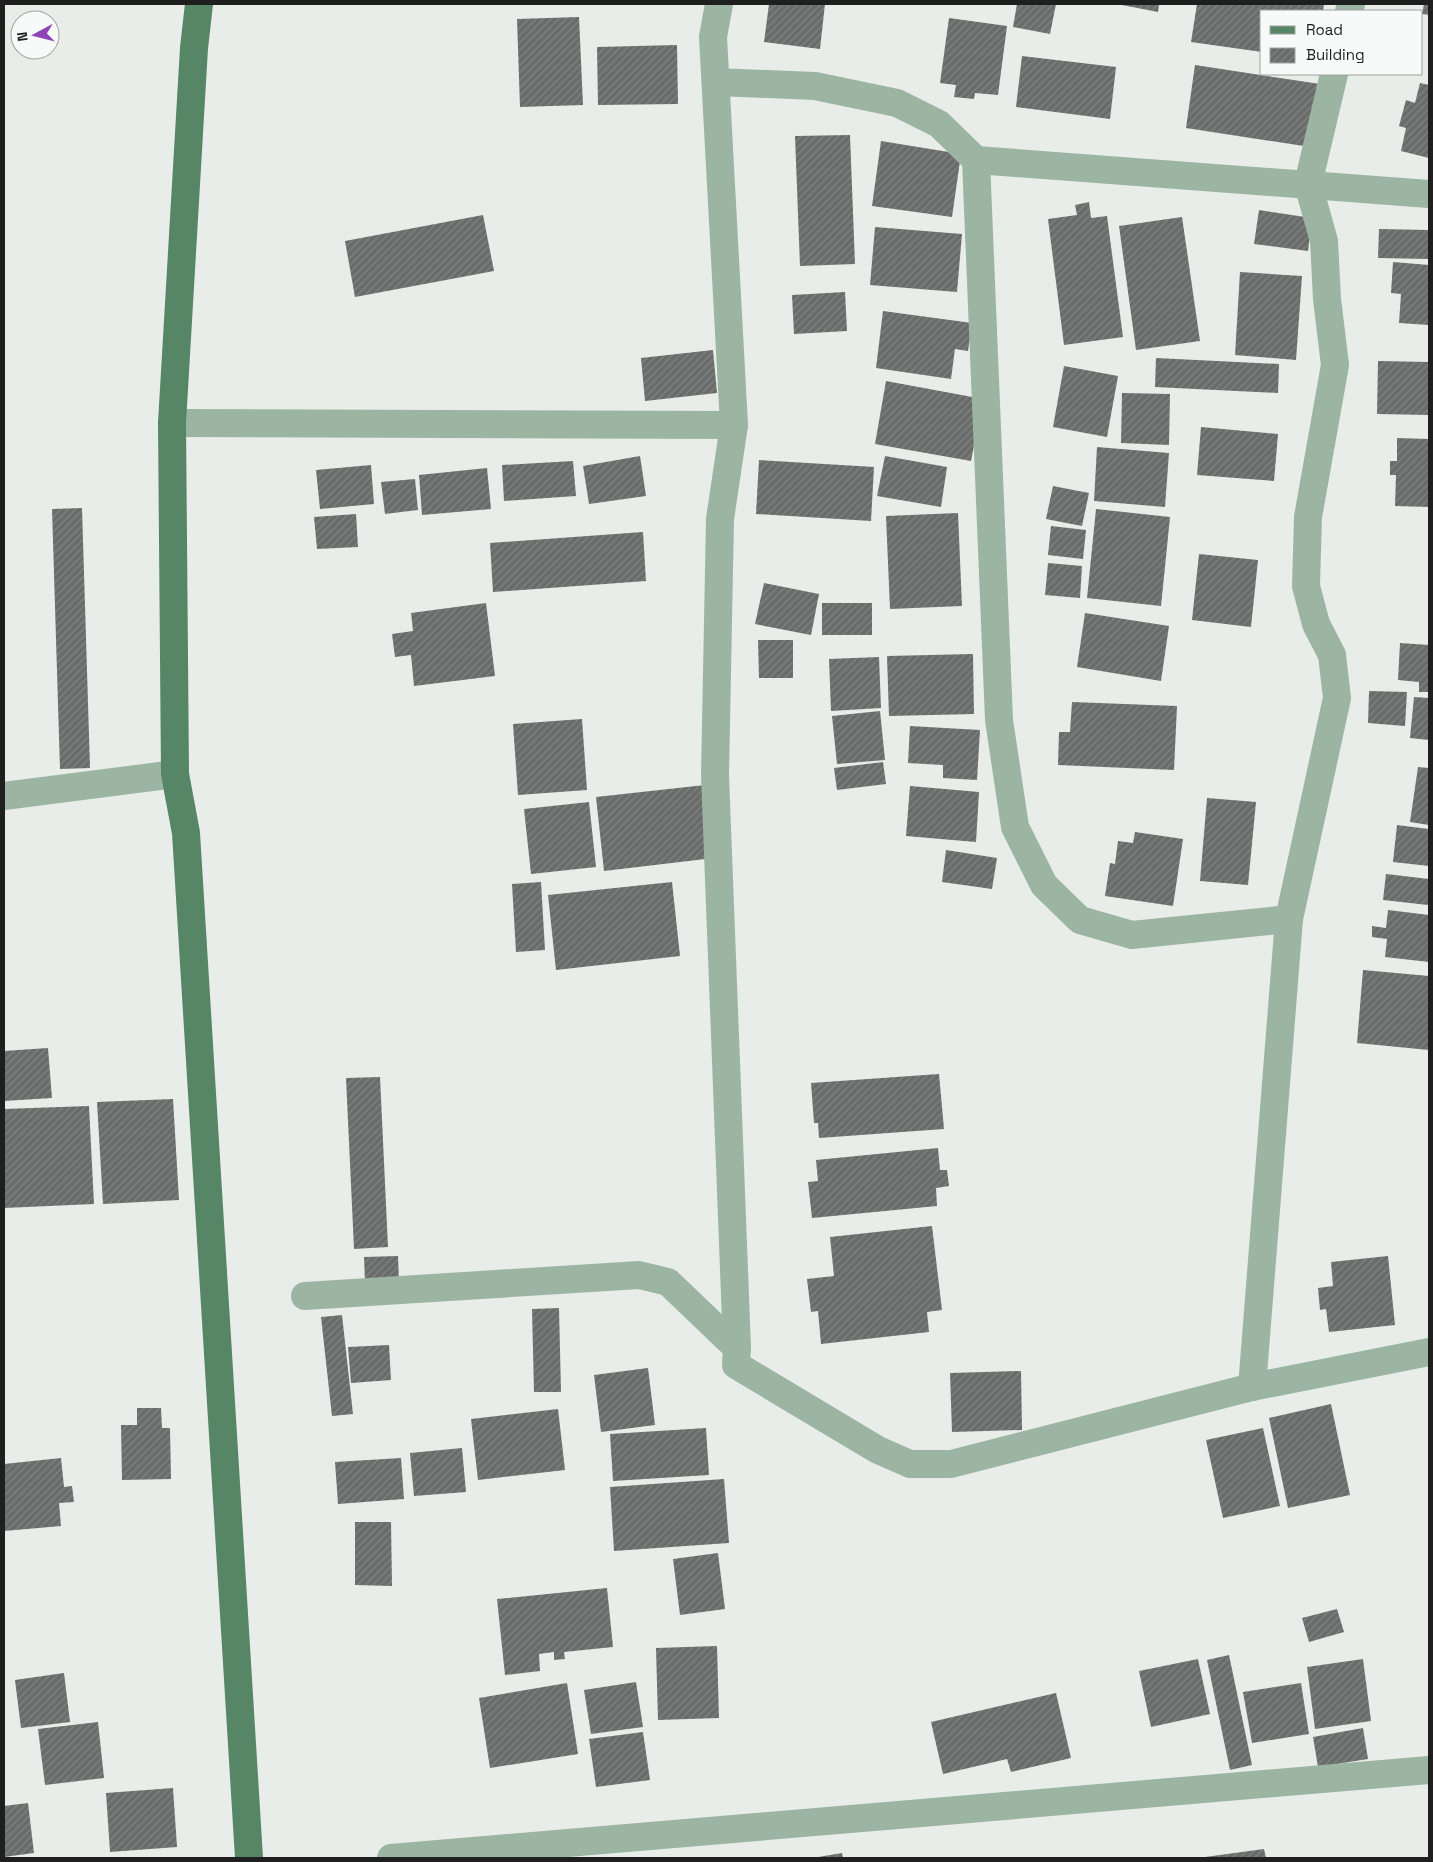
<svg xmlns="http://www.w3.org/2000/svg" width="1433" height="1862" viewBox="0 0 1433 1862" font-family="'Space Grotesk',sans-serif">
<defs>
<pattern id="building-hatch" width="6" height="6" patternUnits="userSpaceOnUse" patternTransform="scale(1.25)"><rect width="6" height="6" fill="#696c6a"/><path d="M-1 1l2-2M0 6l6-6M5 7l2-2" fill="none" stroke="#828483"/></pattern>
</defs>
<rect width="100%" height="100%" fill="#e9edea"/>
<g fill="url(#building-hatch)">
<polygon points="769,4 825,4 820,49 764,42"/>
<polygon points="1017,4 1056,4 1050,34 1013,27"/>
<polygon points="1123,4 1159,4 1158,12 1122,5"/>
<polygon points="1197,4 1324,4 1323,11 1262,11 1262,52 1191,42"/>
<polygon points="1424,4 1429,4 1429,15 1422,14"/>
<polygon points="579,17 583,105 520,107 517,19"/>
<polygon points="949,18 1007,26 998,95 975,93 974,99 954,97 956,85 940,83"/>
<polygon points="677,45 678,104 598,105 597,47"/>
<polygon points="1022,56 1116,67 1110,119 1016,107"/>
<polygon points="1195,65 1320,84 1310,147 1186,128"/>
<polygon points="1420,83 1429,85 1429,158 1401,151 1406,128 1399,126 1406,100 1415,103"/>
<polygon points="850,135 855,264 800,266 795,136"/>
<polygon points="881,141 961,154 952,217 872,206"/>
<polygon points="1089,202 1091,218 1107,216 1123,337 1064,345 1048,219 1077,215 1075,205"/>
<polygon points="1259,210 1312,218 1308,251 1254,244"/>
<polygon points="483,215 494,271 355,297 345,241"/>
<polygon points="1182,217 1200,341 1136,350 1119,226"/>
<polygon points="875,227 962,234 957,292 870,285"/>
<polygon points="1379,229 1429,230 1429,259 1378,258"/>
<polygon points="1393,262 1429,265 1429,325 1399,323 1401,294 1391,293"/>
<polygon points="1240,272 1302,276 1296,360 1235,355"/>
<polygon points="845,292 847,331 794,334 792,295"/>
<polygon points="883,311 972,323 968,351 955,349 951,379 876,368"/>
<polygon points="713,350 717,393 645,401 641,358"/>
<polygon points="1156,358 1279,364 1278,393 1155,387"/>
<polygon points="1378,361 1429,362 1429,415 1377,414"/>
<polygon points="1064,366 1118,376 1107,437 1053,427"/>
<polygon points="886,381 983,399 971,461 875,444"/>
<polygon points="1122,393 1170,394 1169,445 1121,443"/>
<polygon points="1201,427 1278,434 1274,481 1197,475"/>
<polygon points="1397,438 1429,439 1429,507 1395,506 1396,475 1390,475 1390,461 1397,461"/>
<polygon points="1097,447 1169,453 1165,507 1094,501"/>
<polygon points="640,456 646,496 589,504 583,466"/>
<polygon points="885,456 947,467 941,507 877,496"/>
<polygon points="759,460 874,467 871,521 756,514"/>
<polygon points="573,461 576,496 504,501 502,465"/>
<polygon points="371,465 374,504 320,509 316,470"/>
<polygon points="487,468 491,509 422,515 419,475"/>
<polygon points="415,479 418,510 385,514 381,482"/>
<polygon points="1053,486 1089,493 1082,526 1046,519"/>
<polygon points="82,508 90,768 60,769 52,509"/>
<polygon points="1096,509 1170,517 1161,606 1087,598"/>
<polygon points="958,513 962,606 890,609 886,516"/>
<polygon points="356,514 358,547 317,549 314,517"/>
<polygon points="1051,526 1086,530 1083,559 1048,555"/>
<polygon points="643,532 646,581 493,592 490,543"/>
<polygon points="1199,554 1258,560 1251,627 1192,620"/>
<polygon points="1048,563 1082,566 1080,598 1045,595"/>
<polygon points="764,583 819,594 811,635 755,624"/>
<polygon points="486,603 495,676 414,686 411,655 395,657 392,634 413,631 411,613"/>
<rect x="822" y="603" width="50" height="32"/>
<polygon points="1085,613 1169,626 1161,681 1077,667"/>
<polygon points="758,640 793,640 793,678 759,678"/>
<polygon points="1400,643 1429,645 1429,692 1419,692 1419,682 1398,680"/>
<polygon points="973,654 974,714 889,716 887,656"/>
<polygon points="879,657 881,708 831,711 829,659"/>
<polygon points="1369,691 1407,692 1405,726 1368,723"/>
<polygon points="1414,697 1429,698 1429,740 1410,738"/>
<polygon points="1072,702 1177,706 1174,770 1058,765 1059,732 1070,732"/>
<polygon points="880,711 885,760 837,764 832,716"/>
<polygon points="582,719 587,790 518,795 513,724"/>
<polygon points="910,726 980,730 977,780 943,778 943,765 908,763"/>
<polygon points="883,762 886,784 837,790 834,768"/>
<polygon points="1418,767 1429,768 1429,825 1410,822"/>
<polygon points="705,785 714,858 604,871 596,797"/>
<polygon points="910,786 979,792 976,842 906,836"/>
<polygon points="1207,798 1256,802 1248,885 1200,881"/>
<polygon points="589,802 596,867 531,874 524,809"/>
<polygon points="1397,825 1429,829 1429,866 1393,862"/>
<polygon points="1135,832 1183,839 1173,906 1105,896 1110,863 1115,864 1118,841 1133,843"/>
<polygon points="946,850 997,858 992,889 942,882"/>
<polygon points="1386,874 1429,879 1428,905 1383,900"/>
<polygon points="541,882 545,950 516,952 512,884"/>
<polygon points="672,882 680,956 556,970 548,895"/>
<polygon points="1388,910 1429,915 1429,962 1385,957 1387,939 1372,937 1372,926 1386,928"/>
<polygon points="1363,970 1429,976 1429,1050 1357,1043"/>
<polygon points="48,1048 52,1098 4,1101 4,1051"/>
<polygon points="939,1074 944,1129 819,1138 818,1123 814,1123 811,1083"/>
<polygon points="380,1077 388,1247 354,1249 346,1078"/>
<polygon points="173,1099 179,1200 103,1204 97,1102"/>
<polygon points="89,1106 94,1204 4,1208 4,1109"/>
<polygon points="938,1148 940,1170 947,1170 949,1186 936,1188 937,1206 812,1218 808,1182 818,1181 816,1160"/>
<polygon points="932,1226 942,1310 927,1312 929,1332 821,1344 818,1311 811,1312 807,1279 834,1276 830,1237"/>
<polygon points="398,1256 399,1281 365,1282 364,1257"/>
<polygon points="1388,1256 1395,1325 1329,1332 1326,1309 1320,1310 1318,1288 1333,1286 1331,1262"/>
<polygon points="559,1308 561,1392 534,1392 532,1309"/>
<polygon points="342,1315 353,1414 332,1416 321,1317"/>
<polygon points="389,1345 391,1380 351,1383 348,1347"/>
<polygon points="648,1368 655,1425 601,1432 594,1375"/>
<polygon points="1021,1371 1022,1430 952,1432 950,1373"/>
<polygon points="1331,1404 1350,1495 1288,1508 1269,1418"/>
<polygon points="137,1408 161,1408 162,1428 170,1428 171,1479 122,1480 121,1425 137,1425"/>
<polygon points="558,1409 565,1470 478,1480 471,1419"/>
<polygon points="706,1428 709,1475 613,1481 610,1434"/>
<polygon points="1263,1428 1280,1506 1223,1518 1206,1440"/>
<polygon points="462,1448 466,1492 414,1496 410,1453"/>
<polygon points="61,1458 64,1487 72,1486 74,1502 59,1503 61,1526 4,1531 4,1464"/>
<polygon points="401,1458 404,1499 338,1504 335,1462"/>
<polygon points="724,1479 729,1543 614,1551 610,1487"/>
<polygon points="355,1522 391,1522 392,1586 355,1585"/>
<polygon points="718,1553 725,1609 680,1615 673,1559"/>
<polygon points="607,1588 613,1647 564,1652 565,1659 554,1660 554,1652 539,1654 540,1671 505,1675 497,1599"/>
<polygon points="1337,1609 1344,1632 1309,1642 1302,1618"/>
<polygon points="717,1646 719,1718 658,1720 656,1648"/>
<polygon points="1229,1655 1252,1765 1230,1770 1207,1660"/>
<polygon points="1198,1659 1210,1714 1151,1727 1139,1671"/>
<polygon points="1363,1659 1371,1721 1315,1729 1307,1667"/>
<polygon points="64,1673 70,1722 21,1728 15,1680"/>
<polygon points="636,1682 643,1727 591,1734 584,1690"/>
<polygon points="567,1683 578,1754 490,1768 479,1698"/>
<polygon points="1301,1683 1309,1734 1252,1743 1243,1692"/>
<polygon points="1056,1693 1071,1758 1011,1772 1007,1759 943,1774 931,1722"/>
<polygon points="98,1722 104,1778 45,1785 38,1729"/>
<polygon points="1363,1728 1368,1759 1318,1767 1313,1737"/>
<polygon points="643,1732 650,1780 596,1787 589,1739"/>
<polygon points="173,1788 177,1847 110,1852 106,1793"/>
<polygon points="28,1803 34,1853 4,1857 4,1806"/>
<polygon points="1264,1849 1266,1858 1205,1858 1205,1857"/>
<polygon points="842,1853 843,1858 818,1858 818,1857"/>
</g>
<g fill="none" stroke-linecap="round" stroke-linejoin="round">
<g stroke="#9cb5a3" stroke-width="28">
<polyline points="719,4 713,37 734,425 720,519 715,775 737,1348"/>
<polyline points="1349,11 1351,4"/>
<polyline points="716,82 815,86 897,103 939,124 976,160 999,720 1015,827 1044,885 1080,920 1132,935 1289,919"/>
<polyline points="976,160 1429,194"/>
<polyline points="172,423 734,425"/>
<polyline points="4,796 175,774"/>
<polyline points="305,1296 639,1275 668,1282 737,1348 736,1365 878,1450 910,1464 951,1464 1252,1387 1429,1352"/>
<polyline points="1252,1387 1289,919 1337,698 1332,655 1316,624 1306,586 1308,517 1335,365 1327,299 1324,241 1308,184 1334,74"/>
<polyline points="391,1858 1429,1770"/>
</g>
<polyline stroke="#568666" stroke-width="28" points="199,4 194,48 172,423 175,774 186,833 249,1858"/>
</g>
<rect width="1433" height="1862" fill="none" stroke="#1e1f1e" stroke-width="10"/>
<rect x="1260" y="10" width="162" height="65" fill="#f7faf8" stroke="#a0a2a1"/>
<rect x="1270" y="26" width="25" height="8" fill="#568666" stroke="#a0a2a1"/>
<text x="1306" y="35" font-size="15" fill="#1e1f1e">Road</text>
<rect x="1270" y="48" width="25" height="15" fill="url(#building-hatch)" stroke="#a0a2a1"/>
<text x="1306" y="60" font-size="15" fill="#1e1f1e">Building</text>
<g transform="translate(35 35) rotate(263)"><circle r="24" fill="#f7faf8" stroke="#a0a2a1"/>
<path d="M0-4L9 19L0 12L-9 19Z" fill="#8f44b6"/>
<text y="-8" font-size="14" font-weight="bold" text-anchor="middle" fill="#1e1f1e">N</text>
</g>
</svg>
